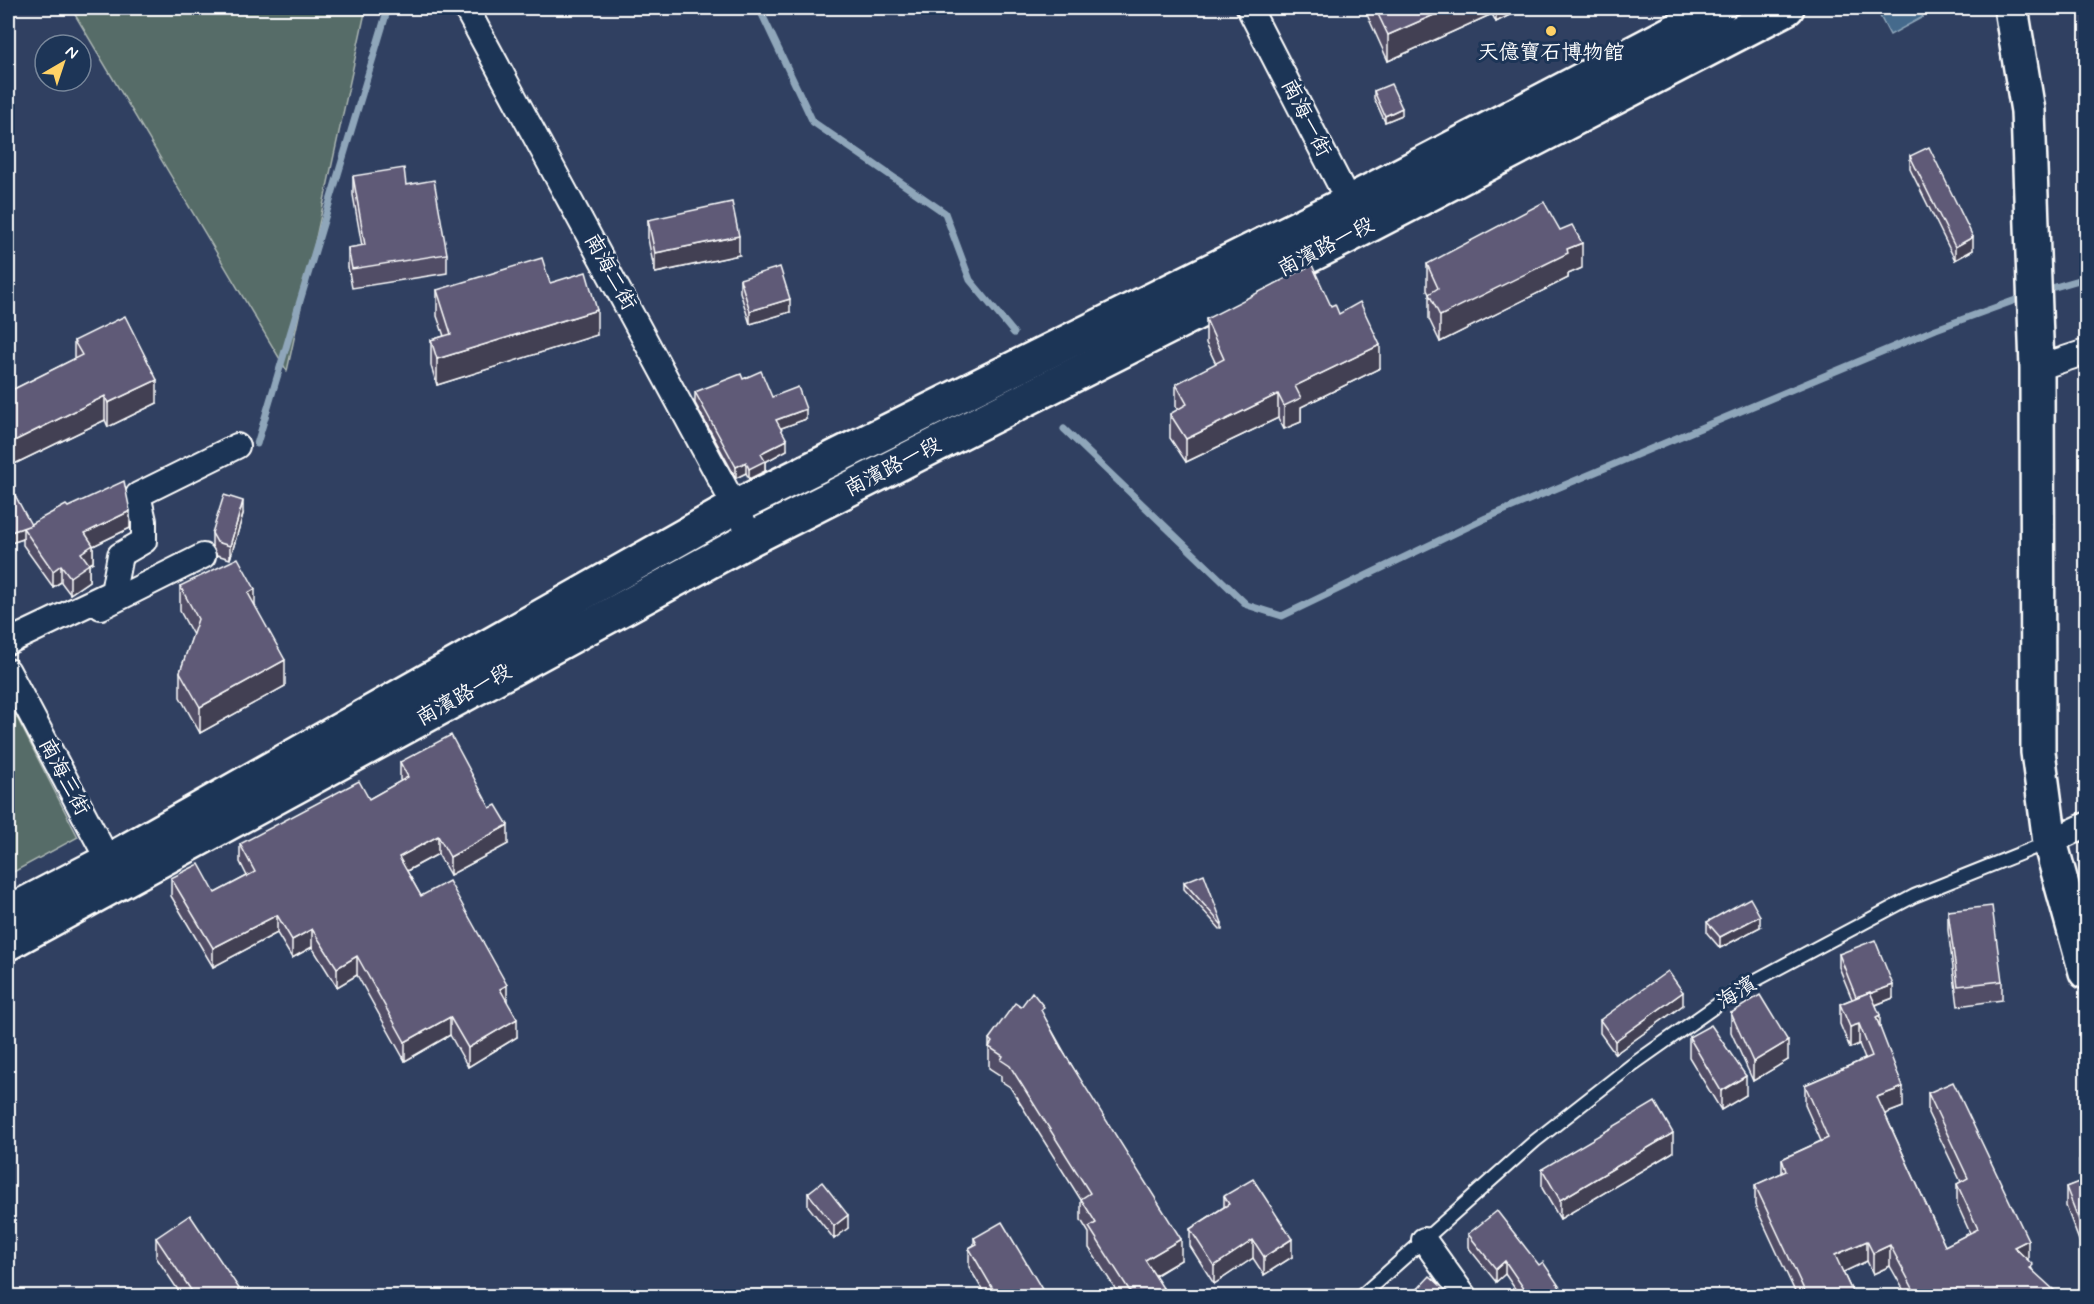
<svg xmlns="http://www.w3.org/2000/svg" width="2094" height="1304" viewBox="0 0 2094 1304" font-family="Mynerve,'LXGW WenKai TC',sans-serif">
<rect width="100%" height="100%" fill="#304061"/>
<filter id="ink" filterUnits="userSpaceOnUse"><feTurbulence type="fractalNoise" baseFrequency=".0167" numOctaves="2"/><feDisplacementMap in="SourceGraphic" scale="12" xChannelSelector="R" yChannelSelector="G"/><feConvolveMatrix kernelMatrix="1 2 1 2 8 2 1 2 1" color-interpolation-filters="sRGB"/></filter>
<g filter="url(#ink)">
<g fill="#576c67" stroke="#abb6b3" stroke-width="1.5">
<polygon points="71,8 366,8 287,371"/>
<polygon points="8,700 78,837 8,875"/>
</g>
<polygon fill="#446a8c" stroke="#8fa6ba" stroke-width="1.5" points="1896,8 1918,8 1923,17 1890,35 1880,16"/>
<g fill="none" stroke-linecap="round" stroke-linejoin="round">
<g stroke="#8fa6ba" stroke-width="7">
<polyline points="759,8 813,122 945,213 970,280 1014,333"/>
<polyline points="2055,287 2086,278"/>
<polyline points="1064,429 1247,605 1282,616 1486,518 1936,329 2024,297"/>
<polyline points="257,444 388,8"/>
</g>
<defs>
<polyline id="lane" points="1361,1296 1535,1141 1632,1065 1741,988 1914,896 2049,842"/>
<g id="street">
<polyline points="466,8 752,538"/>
<polyline points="1249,8 1356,216"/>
<polyline points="2037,368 2086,352"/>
<polyline points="101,607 203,556"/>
<polyline points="8,642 113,592 120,555 144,541 144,521 138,495 237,446"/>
<polyline points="8,671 116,875"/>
<polyline points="2050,842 2086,825"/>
<polyline points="1424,1240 1464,1296"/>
</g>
<g id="secondary">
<polyline points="2011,8 2028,111 2037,368 2038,752 2050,842 2086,972"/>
<polyline points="8,913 108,861 737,506 1349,202 1719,8"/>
<polyline points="8,943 752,538 1362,229 1787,8"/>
</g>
</defs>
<use href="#lane" stroke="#fff" stroke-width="16"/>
<use href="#street" stroke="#fff" stroke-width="28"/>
<use href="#secondary" stroke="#fff" stroke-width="38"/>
<use href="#lane" stroke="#1d3557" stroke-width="12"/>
<use href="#street" stroke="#1d3557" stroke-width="24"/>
<use href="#secondary" stroke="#1d3557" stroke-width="33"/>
</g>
<g fill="#514d66" stroke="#fff" stroke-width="1.5">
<polygon points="1364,8 1523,8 1496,22 1492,14 1388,61"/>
<polygon points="1374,91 1402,115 1385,122 1374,98"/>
<polygon points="1910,156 1973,250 1955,260 1910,169"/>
<polygon points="353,176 447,254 447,273 352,288 348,267 348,248 362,246 353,195"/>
<polygon points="648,220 739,255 655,273 648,239"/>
<polygon points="1427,264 1582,268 1568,274 1568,278 1440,342 1429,319 1429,294 1427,290"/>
<polygon points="740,279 790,312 750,324 740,292"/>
<polygon points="550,283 597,335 437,385 431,366 431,340 444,336 437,316 437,290"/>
<polygon points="1331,306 1339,314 1380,368 1301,407 1301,422 1284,429 1278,418 1186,462 1170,438 1170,414 1178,410 1176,407 1176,384 1216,364 1206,343 1206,319"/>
<polygon points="74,341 157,403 108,427 105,420 8,467 8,392 74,359"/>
<polygon points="743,379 806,419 781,428 787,450 765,462 765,471 749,479 746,473 736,478 695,403 695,392"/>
<polygon points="8,482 30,525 68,507 130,528 93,546 93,562 89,564 89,581 70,594 61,582 53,587 23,545 23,539 8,544"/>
<polygon points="243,514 230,559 217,555 212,546 212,533"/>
<polygon points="180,586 255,606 285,686 200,733 180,697 180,672 193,635 180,611"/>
<polygon points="400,762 508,844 450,875 438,854 407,871 421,896 507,1002 517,1037 468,1067 450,1035 405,1061 357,975 337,987 312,947 292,958 277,933 213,967 171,896 171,878 215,893 247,876 240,862 240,844 369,799 401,781 400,780"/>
<polygon points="1184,882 1222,923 1222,930 1221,930 1184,889"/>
<polygon points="1948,911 2002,981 2002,1000 1958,1006 1948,930"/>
<polygon points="1707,922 1760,927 1720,948 1707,933"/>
<polygon points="1839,954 1893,998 1876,1005 1880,1028 1903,1107 1885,1114 1945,1246 1970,1233 1957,1204 1957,1184 1961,1182 1928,1113 1928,1093 2028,1260 2033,1271 2055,1296 1907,1296 1890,1266 1873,1274 1867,1261 1843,1272 1854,1296 1797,1296 1755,1205 1755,1185 1782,1173 1782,1159 1821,1141 1805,1105 1805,1085 1865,1059 1859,1044 1850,1048 1840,1024 1840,1004 1852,999 1839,967"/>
<polygon points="1683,1005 1615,1054 1600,1033 1600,1020"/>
<polygon points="1021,1007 1044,1016 1181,1260 1155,1276 1163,1296 1120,1296 1089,1248 1089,1233 1081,1220 1081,1200 1010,1087 1001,1081 1001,1076 989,1068 989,1039"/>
<polygon points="1731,1013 1788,1060 1753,1081 1731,1032"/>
<polygon points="1689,1037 1746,1095 1721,1110 1689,1057"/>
<polygon points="1673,1152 1560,1219 1542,1188 1542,1169"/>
<polygon points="2086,1157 2086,1249 2083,1251 2066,1206 2066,1187 2080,1182 2079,1179 2079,1160"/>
<polygon points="808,1193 848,1228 834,1239 808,1206"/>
<polygon points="1224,1196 1292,1257 1264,1275 1253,1258 1214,1284 1190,1246 1190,1229 1224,1207"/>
<polygon points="1468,1234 1563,1296 1520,1296 1505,1274 1496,1282 1468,1247"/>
<polygon points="156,1238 244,1296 254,1296 182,1296 156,1257"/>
<polygon points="974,1238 1046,1296 986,1296 969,1267 969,1248 974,1245"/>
</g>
<g fill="#423f53" stroke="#fff" stroke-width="1.5">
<polygon points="1450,8 1492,8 1492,14 1388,61 1388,35"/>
<polygon points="1496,8 1523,8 1496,22"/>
<polygon points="1402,108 1402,115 1385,122 1385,116"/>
<polygon points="739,236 739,255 655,273 655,253"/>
<polygon points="1973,237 1973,250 1955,260 1955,247"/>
<polygon points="1582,243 1582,268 1568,274 1568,278 1440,342 1440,316 1567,249"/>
<polygon points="790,299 790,312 750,324 750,311"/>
<polygon points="597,310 597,335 437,385 437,359"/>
<polygon points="1380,345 1380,368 1301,407 1301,422 1284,429 1284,406 1295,386"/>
<polygon points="157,380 157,403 108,427 108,403"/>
<polygon points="1278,394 1278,418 1186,462 1186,439"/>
<polygon points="105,396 105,420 8,467 8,444"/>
<polygon points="806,409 806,419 776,430 776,420"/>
<polygon points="787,440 787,450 765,462 765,471 749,479 749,469 761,454 765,451"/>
<polygon points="746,462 746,473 736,478 736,467"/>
<polygon points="243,501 243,514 230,559 230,546"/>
<polygon points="130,511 130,528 93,546 93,562 89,564 89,581 70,594 70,577 81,553 85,533"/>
<polygon points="31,525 23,528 23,539 8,544 8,533"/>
<polygon points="61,565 61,582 53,587 53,571"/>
<polygon points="255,589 255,615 248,593"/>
<polygon points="285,660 285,686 200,733 200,707"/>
<polygon points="508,825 508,844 450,875 450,857"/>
<polygon points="438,836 438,854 399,875 399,857"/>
<polygon points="277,915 277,933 213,967 213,948"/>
<polygon points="1760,916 1760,927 1720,948 1720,937"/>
<polygon points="312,929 312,947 292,958 292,940"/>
<polygon points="357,956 357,975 337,987 337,968"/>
<polygon points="507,985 507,1003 500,989"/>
<polygon points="1893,985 1893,998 1857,1012 1857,999"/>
<polygon points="1683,992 1683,1005 1615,1054 1615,1041"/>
<polygon points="1880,1015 1880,1035 1876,1017"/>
<polygon points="450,1017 450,1035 405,1061 405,1042"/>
<polygon points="517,1019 517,1037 468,1067 468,1048"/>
<polygon points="1859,1024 1859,1044 1850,1048 1850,1027"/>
<polygon points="1788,1041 1788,1060 1753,1081 1753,1062"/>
<polygon points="1746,1076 1746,1095 1721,1110 1721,1091"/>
<polygon points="1903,1087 1903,1107 1877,1117 1877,1097"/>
<polygon points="1673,1133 1673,1152 1560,1219 1560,1200"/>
<polygon points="848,1215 848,1228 834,1239 834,1226"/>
<polygon points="2086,1230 2086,1249 2083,1251 2083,1231"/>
<polygon points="1181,1239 1181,1260 1145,1281 1145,1260"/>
<polygon points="1292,1239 1292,1257 1264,1275 1264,1257"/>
<polygon points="1253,1240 1253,1258 1214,1284 1214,1266"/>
<polygon points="2028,1240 2028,1261 2014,1247"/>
<polygon points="1867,1241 1867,1261 1835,1276 1835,1255"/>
<polygon points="1890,1245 1890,1266 1873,1274 1873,1253"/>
<polygon points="1505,1261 1505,1274 1496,1282 1496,1269"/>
<polygon points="1163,1288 1163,1296 1149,1296"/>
</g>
<g fill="#5e5a77" stroke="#fff" stroke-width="1.5">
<polygon points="1375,8 1450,8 1388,35"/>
<polygon points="1391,84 1402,108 1385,116 1374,91"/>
<polygon points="1929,147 1973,237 1955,247 1910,156"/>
<polygon points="404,168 406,185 434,180 447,254 352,269 348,248 365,245 353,176"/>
<polygon points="732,202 739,236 655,253 648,220"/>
<polygon points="1544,202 1560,230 1572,225 1582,243 1567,249 1568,253 1440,316 1429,294 1438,288 1427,264"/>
<polygon points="542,258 550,283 586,272 597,310 437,359 431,340 451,334 437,290"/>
<polygon points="1312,265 1331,306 1335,304 1339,314 1360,302 1380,345 1295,386 1301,398 1284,406 1278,394 1186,439 1170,414 1187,404 1176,384 1224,359 1206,319"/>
<polygon points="780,267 790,299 750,311 740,279"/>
<polygon points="125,316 157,380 108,403 105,396 8,444 8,392 82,355 74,341"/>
<polygon points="761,371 772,397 798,387 806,409 776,420 787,440 765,451 761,454 765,461 749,469 746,462 736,467 695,392 741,374 743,379"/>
<polygon points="124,481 130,511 85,533 93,545 81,553 89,564 70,577 61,565 53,571 23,528 66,505 68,507"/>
<polygon points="8,482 31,525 8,533"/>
<polygon points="224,495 243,501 230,546 217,542 212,533"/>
<polygon points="238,558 255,589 248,593 285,660 200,707 180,672 198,619 180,586"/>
<polygon points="451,735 490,808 496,805 508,825 450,857 438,836 399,857 421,896 449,881 507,985 500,989 517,1019 468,1048 450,1017 405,1042 357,956 337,968 312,929 292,940 277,915 213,948 171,878 199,864 215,893 255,872 240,844 359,781 369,799 408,777 400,762"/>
<polygon points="1204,874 1222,923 1221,924 1184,882"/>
<polygon points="1750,898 1760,916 1720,937 1707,922"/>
<polygon points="1992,906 2002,981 1958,986 1948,911"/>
<polygon points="1875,940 1893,985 1871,993 1870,992 1856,997 1839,954"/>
<polygon points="1668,971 1683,992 1615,1041 1600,1020"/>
<polygon points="1032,992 1044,1007 1041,1010 1062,1050 1181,1239 1145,1260 1163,1288 1149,1296 1133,1296 1089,1227 1096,1223 1081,1199 1090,1193 1010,1066 1001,1060 1003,1056 989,1047 992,1042 989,1039 1015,1003 1021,1007"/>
<polygon points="1870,992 1880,1015 1876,1017 1903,1087 1877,1097 1945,1246 1978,1229 1957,1184 1968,1178 1928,1093 1953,1082 2028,1240 2014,1247 2033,1265 2030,1268 2055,1291 2050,1296 1917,1296 1890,1245 1873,1253 1867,1241 1835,1255 1854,1296 1807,1296 1755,1185 1786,1171 1782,1159 1828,1138 1805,1085 1872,1056 1859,1024 1850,1027 1840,1004"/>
<polygon points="1760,995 1788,1041 1753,1062 1731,1013"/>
<polygon points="1711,1025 1746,1076 1721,1091 1689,1037"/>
<polygon points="1655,1102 1673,1133 1560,1200 1542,1169"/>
<polygon points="2086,1157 2086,1179 2079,1160"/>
<polygon points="1253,1179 1292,1239 1264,1257 1253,1240 1214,1266 1190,1229 1229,1204 1224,1196"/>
<polygon points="2086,1179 2086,1230 2083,1231 2066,1187"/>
<polygon points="822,1182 848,1215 834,1226 808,1193"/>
<polygon points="1497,1211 1539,1265 1543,1262 1563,1292 1557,1296 1529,1296 1505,1261 1496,1269 1468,1234"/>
<polygon points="190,1215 244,1296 251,1291 254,1296 195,1296 156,1238"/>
<polygon points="1002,1222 1046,1296 997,1296 969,1248 977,1244 974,1238"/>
<polygon points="1430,1276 1452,1296 1411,1296"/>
</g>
</g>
<circle fill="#ffd166" stroke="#1d3557" stroke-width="2" cx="1551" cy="31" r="6"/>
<g text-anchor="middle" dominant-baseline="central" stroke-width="6" stroke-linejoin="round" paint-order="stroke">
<g font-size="21" fill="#fff" stroke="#1d3557">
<text x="1551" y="53">天億寶石博物館</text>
</g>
<g font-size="21" fill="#fff" stroke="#1d3557">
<text transform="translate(1306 118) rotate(63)">南海一街</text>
<text transform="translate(1326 247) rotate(-27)">南濱路一段</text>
<text transform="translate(610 272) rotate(61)">南海二街</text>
<text transform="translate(893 467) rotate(-27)">南濱路一段</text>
<text transform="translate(464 695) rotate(-29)">南濱路一段</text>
<text transform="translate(64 777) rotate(62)">南海三街</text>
<text transform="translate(1737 993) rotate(-32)">海濱</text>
</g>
</g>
<rect width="2094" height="1304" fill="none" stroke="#1d3557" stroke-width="30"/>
<rect x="15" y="15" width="2064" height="1274" fill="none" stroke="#fff" stroke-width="2" filter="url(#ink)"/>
<g transform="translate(63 63) rotate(39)"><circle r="28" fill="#1d3557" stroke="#77869a" stroke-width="1.5"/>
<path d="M0-4.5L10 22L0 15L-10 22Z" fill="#ffd166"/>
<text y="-9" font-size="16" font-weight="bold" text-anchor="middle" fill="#ffffff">N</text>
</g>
</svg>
